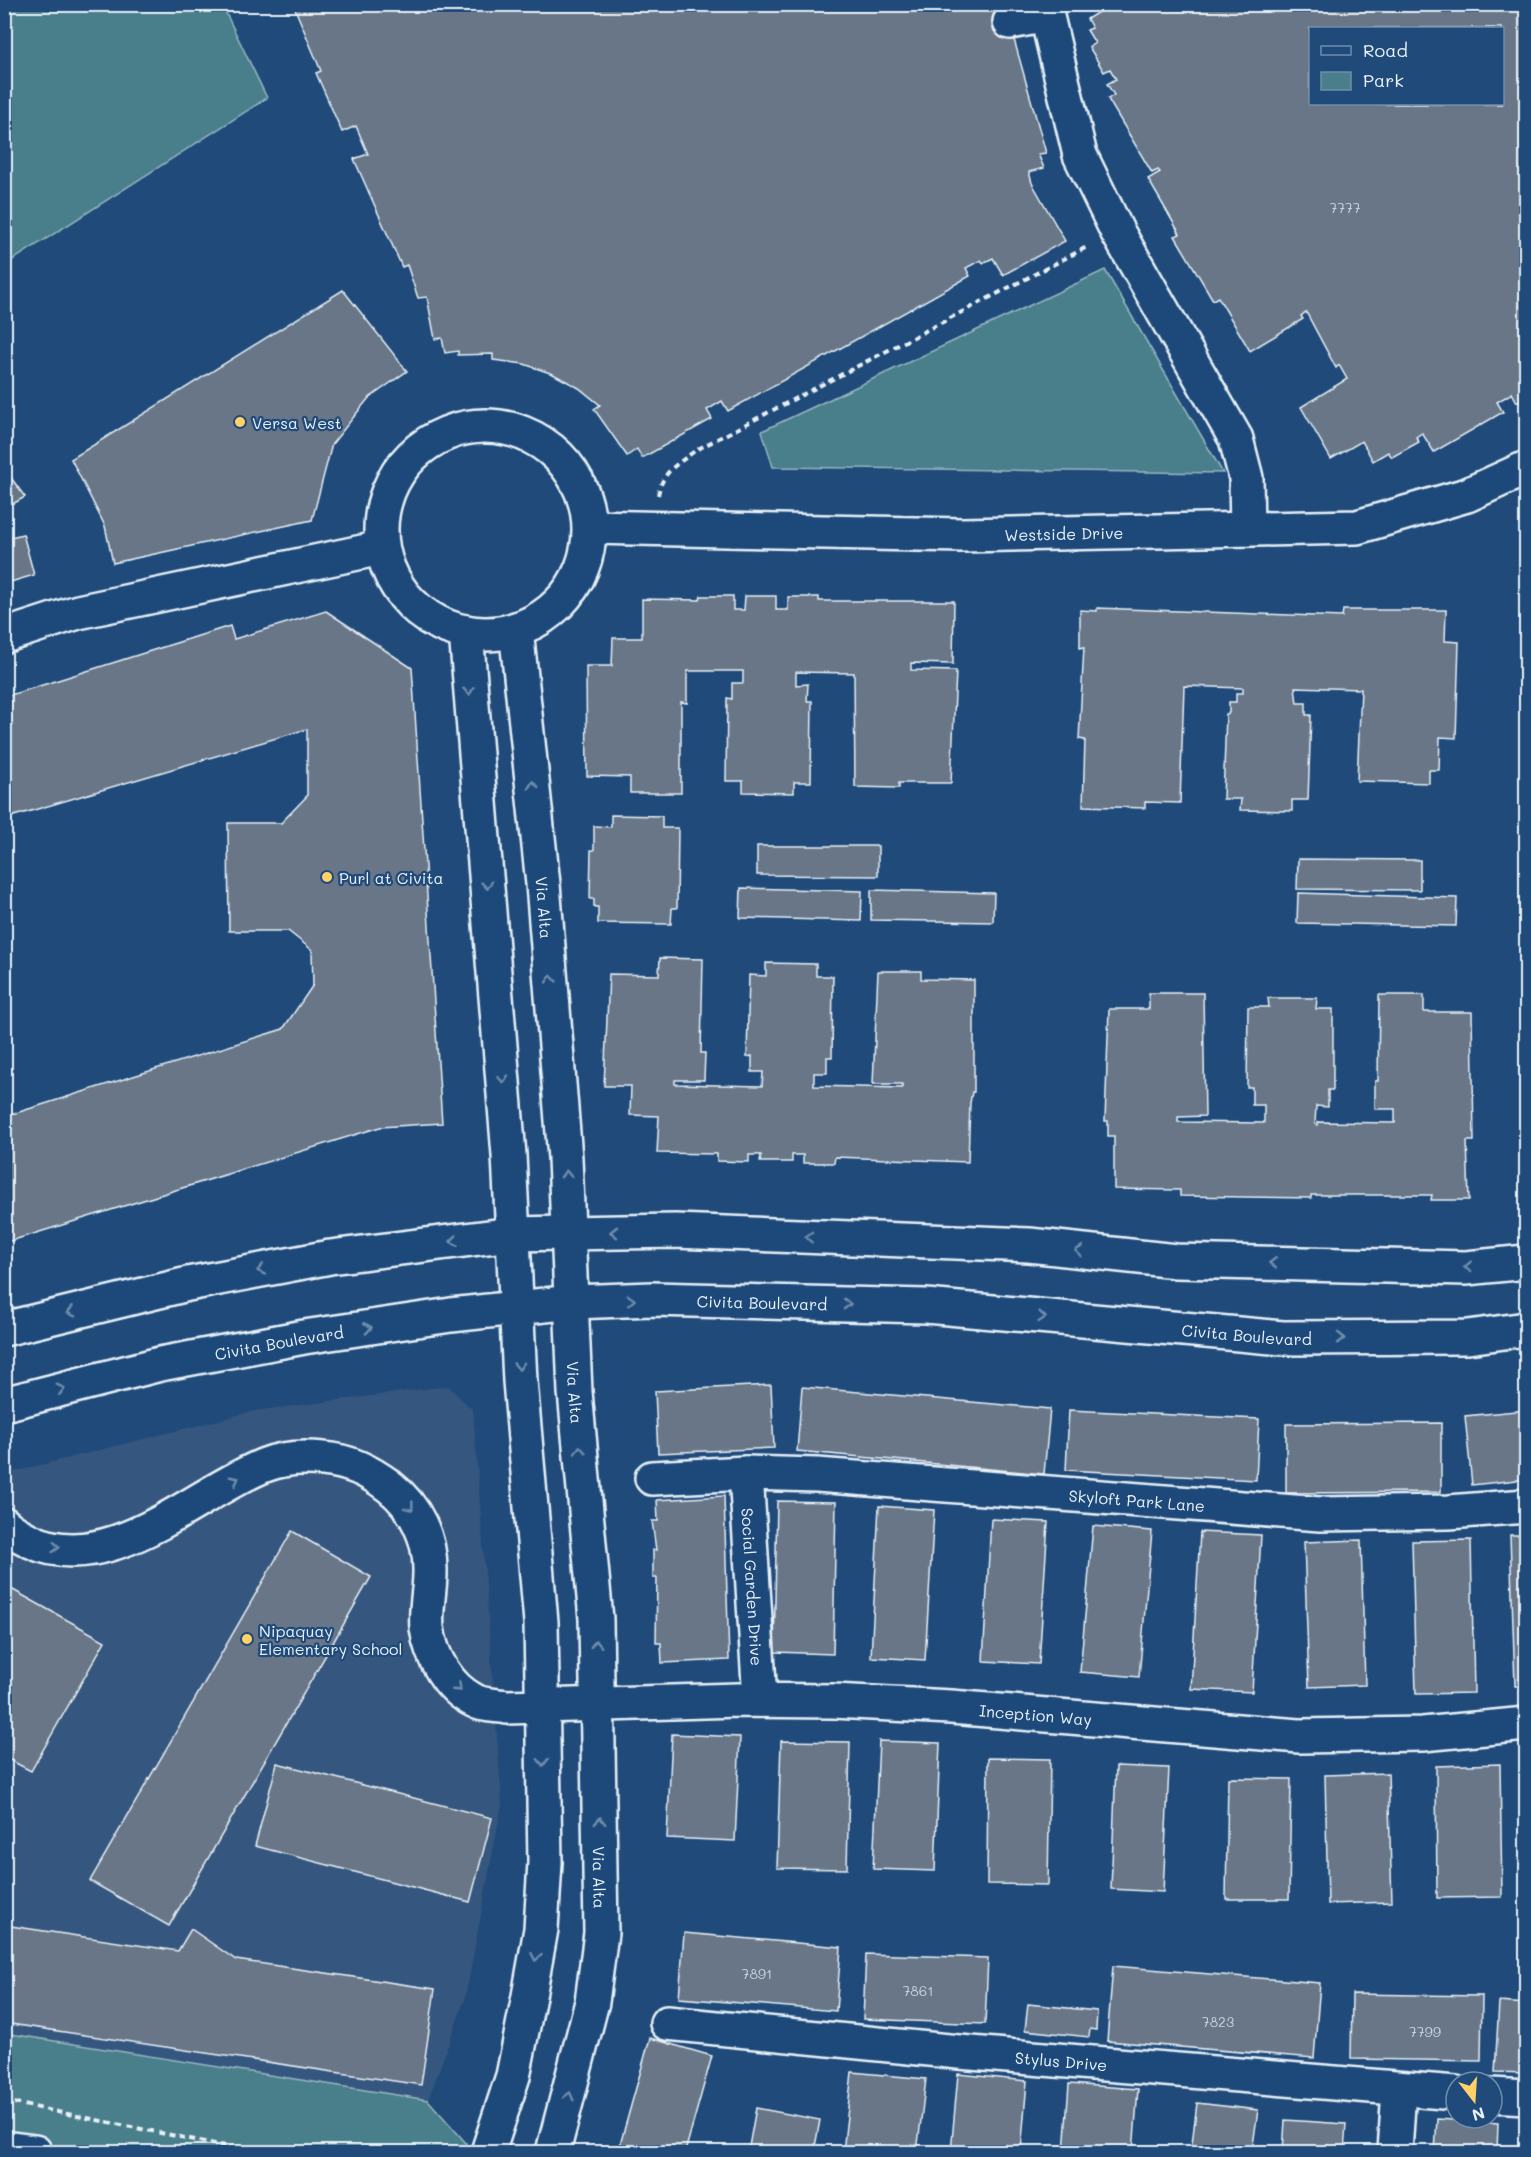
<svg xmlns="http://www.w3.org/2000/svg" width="1531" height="2157" viewBox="0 0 1531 2157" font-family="Mali,sans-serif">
<rect width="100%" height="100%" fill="#1f4a7a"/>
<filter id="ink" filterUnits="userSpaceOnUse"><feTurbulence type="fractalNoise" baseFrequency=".0167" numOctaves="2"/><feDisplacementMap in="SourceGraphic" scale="12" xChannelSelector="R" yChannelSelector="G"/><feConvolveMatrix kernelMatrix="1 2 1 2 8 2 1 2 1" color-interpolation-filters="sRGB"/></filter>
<g filter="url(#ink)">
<polygon fill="#35577e" points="448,1386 473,1410 502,1804 465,1999 428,2100 5,2033 5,1474 254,1411"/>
<g fill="#497e8b" stroke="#98b8c2" stroke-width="1.5">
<polygon points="5,4 222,5 267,98 5,265"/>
<polygon points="1105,270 1223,473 773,467 762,431"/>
<polygon points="4,2033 428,2100 466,2143 462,2152 5,2152"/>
</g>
<g fill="#687687" stroke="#e8f1f8" stroke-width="1.5" fill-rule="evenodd">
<polygon points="293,4 1004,4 1046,153 1038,154 1044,168 1029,172 1032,183 1065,241 1003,275 993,258 983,263 981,260 966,268 970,276 728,411 722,401 707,410 712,419 642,458 637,449 627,456 594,409 600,405 579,388 553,374 524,364 493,360 493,354 458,355 458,351 445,353 442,338 435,339 427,297 418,298 407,265 402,267 354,159 368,154 356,126 342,132 316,73 321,71"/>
<path d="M1111 4H1526V397L1517 402 1512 393 1497 402 1503 412 1434 452 1422 433 1416 437 1419 442 1392 457 1388 452 1373 461 1362 441 1331 459 1301 407 1347 379 1339 365 1336 368 1306 312 1301 316 1303 319 1250 351 1218 297 1213 300 1175 236 1180 234 1148 179 1160 172 1158 170 1152 173 1108 99 1114 95 1107 84 1116 79 1110 69 1104 72 1089 47 1095 43 1087 30 1092 28 1087 19ZM1310 28H1502V104H1310Z"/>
<polygon points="343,290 407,371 368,399 332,444 312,520 113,563 105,526 71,459"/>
<polygon points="4,468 25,497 4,509"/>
<polygon points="4,534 7,538 23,534 34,575 4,584"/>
<polygon points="701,596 733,596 733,610 744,610 745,596 776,596 776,610 788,610 788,597 819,597 819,601 954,601 953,664 911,663 911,670 956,671 951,783 899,783 899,788 855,787 854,673 796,672 796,685 808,684 807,701 812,701 811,782 794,782 794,793 743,792 743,781 726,781 727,698 732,699 732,683 743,683 743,671 687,671 687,703 681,702 681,793 630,793 630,777 587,776 586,666 612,666 613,638 642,638 642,599 700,600"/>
<polygon points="1097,608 1342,617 1343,610 1446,610 1445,641 1459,642 1456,738 1440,737 1439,770 1429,770 1429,783 1357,781 1361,689 1295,687 1297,703 1306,703 1306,715 1311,715 1308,800 1292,800 1292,811 1240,810 1241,799 1223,799 1226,714 1229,713 1229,702 1236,702 1236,693 1243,693 1243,688 1184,686 1180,803 1145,802 1145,808 1083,806 1085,740 1079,739 1084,647 1080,648 1080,610 1097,611"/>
<polygon points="326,611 412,668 442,1123 380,1127 4,1243 4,1114 16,1113 283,1029 313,985 312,950 288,931 229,931 228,823 281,823 307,796 307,729 4,819 4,697 230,626 234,639"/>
<polygon points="611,815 662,816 662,828 678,828 677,908 672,908 671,924 598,923 598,907 594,907 594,899 590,899 591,850 594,850 594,826 611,827"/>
<polygon points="757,846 878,846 878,876 757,875"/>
<polygon points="1298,859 1420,860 1420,890 1297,889"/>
<polygon points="741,888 862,891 861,921 740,918"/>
<polygon points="871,890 994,893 993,922 871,920"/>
<polygon points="1298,893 1457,898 1456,926 1297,923"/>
<polygon points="660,958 703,959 701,1053 705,1053 704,1080 675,1080 675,1084 762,1086 763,1072 752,1072 752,1056 747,1057 749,975 766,976 766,963 816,964 816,976 833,976 832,1057 827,1057 827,1073 814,1073 814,1086 902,1088 902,1084 873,1084 878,971 921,971 921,979 974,980 974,1092 972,1092 970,1103 968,1162 835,1157 834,1163 803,1163 803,1155 792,1155 792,1162 760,1162 761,1155 749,1155 749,1162 717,1161 717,1154 657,1153 659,1116 630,1115 631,1086 604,1086 609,974 659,975"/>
<polygon points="1149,993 1203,993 1205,1116 1178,1117 1178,1122 1264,1123 1264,1105 1252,1105 1252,1087 1247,1087 1248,1007 1269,1007 1268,998 1317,998 1316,1009 1333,1009 1333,1090 1328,1090 1328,1107 1316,1106 1315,1124 1318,1125 1318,1122 1395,1123 1395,1109 1375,1109 1375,1081 1378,1081 1379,995 1424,995 1424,1012 1472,1012 1474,1141 1467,1141 1469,1200 1431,1200 1432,1195 1311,1195 1311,1198 1180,1196 1180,1190 1114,1189 1114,1136 1108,1136 1108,1121 1105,1121 1109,1009 1149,1009"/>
<polygon points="771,1385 774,1448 658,1453 655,1391"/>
<polygon points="802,1387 1050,1409 1044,1474 797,1451"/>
<polygon points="1069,1410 1259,1419 1256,1480 1066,1470"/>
<polygon points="1526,1410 1526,1479 1472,1485 1465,1416"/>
<polygon points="1441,1423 1441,1492 1286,1493 1286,1424"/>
<polygon points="724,1496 729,1660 662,1663 661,1643 656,1643 657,1578 653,1578 653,1550 656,1550 652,1521 658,1521 657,1500"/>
<polygon points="777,1501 836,1502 833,1654 774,1652"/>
<polygon points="879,1506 934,1510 925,1660 871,1657"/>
<polygon points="991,1519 1048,1522 1039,1664 983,1661"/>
<polygon points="1093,1526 1152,1531 1139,1677 1080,1672"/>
<polygon points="292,1531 371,1577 169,1926 90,1881"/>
<polygon points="1200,1532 1261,1535 1252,1692 1191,1689"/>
<polygon points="1510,1535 1526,1535 1526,1686 1515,1686"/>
<polygon points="1361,1540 1365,1685 1309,1687 1304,1542"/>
<polygon points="1471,1540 1474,1693 1416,1694 1412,1541"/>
<polygon points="4,1585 105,1641 31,1771 4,1757"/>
<polygon points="672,1734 740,1737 735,1841 667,1838"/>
<polygon points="781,1741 850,1742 847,1869 777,1868"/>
<polygon points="879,1741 940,1743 935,1871 873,1869"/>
<polygon points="988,1758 1050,1759 1048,1885 987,1884"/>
<polygon points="277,1763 492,1818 470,1902 255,1846"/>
<polygon points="1500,1764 1502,1897 1437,1898 1436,1766"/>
<polygon points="1116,1766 1169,1768 1163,1892 1111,1889"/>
<polygon points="1388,1773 1392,1902 1328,1904 1325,1775"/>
<polygon points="1228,1778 1291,1779 1289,1899 1226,1899"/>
<polygon points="4,1925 178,1951 191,1929 236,1960 435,1989 421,2085 4,2023"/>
<polygon points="684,1933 841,1947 836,2011 679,1998"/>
<polygon points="866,1954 988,1958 985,2024 863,2019"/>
<polygon points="1113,1966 1320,1983 1314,2058 1107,2041"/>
<polygon points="1352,1994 1482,1996 1481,2061 1351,2059"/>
<polygon points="1499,2002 1526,2004 1526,2073 1495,2072"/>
<polygon points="1028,2004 1097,2011 1096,2030 1090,2029 1089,2037 1025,2030"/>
<polygon points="650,2038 712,2056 685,2152 618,2152"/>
<polygon points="852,2072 926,2079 917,2152 843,2152"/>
<polygon points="958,2074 1027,2081 1021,2152 951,2152"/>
<polygon points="1069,2084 1138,2089 1133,2152 1064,2152"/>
<polygon points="1197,2103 1258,2110 1252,2152 1191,2152"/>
<polygon points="756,2108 820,2120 814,2152 748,2152"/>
<polygon points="1437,2119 1498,2123 1497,2152 1435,2152"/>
<polygon points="1285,2120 1346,2124 1344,2152 1283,2152"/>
</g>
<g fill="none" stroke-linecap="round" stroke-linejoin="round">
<defs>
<g id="minor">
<polyline points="1044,4 1080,155 1117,231 1236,439 1246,478 1247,529"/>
<polyline points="1010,22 1047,15"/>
<circle cx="485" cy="530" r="104"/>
<path id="s1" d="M590 527 962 535 1357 527 1467 495 1526 468"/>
<path id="s2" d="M516 629 543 884 565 1158 575 1392 596 1619 601 1933 592 2002 553 2152"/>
<polyline points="466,632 509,1155 520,1381 541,1622 545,1862 541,1929 529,1996 513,2076 488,2152"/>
<polyline points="4,636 78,612 381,548"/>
<path id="s3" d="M746 1473 760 1700"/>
<path id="s4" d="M652 1478 746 1473 817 1475 1320 1514 1449 1512 1526 1506"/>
<path id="s5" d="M4 1524C12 1532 21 1536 31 1541 110 1578 196 1492 265 1465 283 1458 304 1457 323 1459 349 1461 369 1471 389 1486 416 1507 431 1539 430 1573 430 1591 425 1610 427 1628 431 1657 448 1688 475 1701 484 1706 497 1705 507 1707L738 1700 833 1701 951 1707 1299 1736 1423 1734 1526 1724"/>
<path id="s6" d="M667 2023 959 2052 1456 2093"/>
<polyline points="1492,2095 1526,2097"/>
<polyline points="4,2148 35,2152"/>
<polyline points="1395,2152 1399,2089"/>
</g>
<g id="major">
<polyline points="4,1329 188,1284 330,1257 512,1234 675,1231 1029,1245 1176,1261 1466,1268 1526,1262"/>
<path id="s7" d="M4 1404 160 1364 304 1337 451 1315 573 1302 652 1299 926 1306 1283 1338 1468 1337 1526 1329"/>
</g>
</defs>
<use href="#minor" stroke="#e8f1f8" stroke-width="38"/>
<use href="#major" stroke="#e8f1f8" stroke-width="38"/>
<g stroke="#e8f1f8" stroke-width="4" stroke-dasharray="6 4.5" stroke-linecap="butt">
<path d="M658 495C663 470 677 465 696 450L1087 247"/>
<polyline points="4,2101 254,2152"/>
</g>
<use href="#minor" stroke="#1f4a7a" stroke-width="33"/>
<use href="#major" stroke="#1f4a7a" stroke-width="33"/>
</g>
<defs><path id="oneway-chevron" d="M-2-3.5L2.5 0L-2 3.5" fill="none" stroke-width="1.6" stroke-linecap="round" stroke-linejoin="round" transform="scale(1.5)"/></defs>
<g stroke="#6f8dac">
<use href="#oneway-chevron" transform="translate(469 691) rotate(84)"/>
<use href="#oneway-chevron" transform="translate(533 785) rotate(-96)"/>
<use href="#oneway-chevron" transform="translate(487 885) rotate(85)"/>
<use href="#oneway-chevron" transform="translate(551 979) rotate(-95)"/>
<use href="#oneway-chevron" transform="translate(503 1079) rotate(85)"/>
<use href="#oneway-chevron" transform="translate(566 1174) rotate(-93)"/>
<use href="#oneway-chevron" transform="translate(614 1232) rotate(180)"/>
<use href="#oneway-chevron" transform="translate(809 1237) rotate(-178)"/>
<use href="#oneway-chevron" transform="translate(454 1241) rotate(173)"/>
<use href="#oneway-chevron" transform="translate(1079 1251) rotate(-174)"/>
<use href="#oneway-chevron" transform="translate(1273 1263) rotate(-179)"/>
<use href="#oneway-chevron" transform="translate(1468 1267) rotate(177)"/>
<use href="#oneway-chevron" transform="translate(261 1270) rotate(169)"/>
<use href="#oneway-chevron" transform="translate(631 1300) rotate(-2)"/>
<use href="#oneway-chevron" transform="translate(847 1304) rotate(1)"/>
<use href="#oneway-chevron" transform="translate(71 1312) rotate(166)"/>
<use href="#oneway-chevron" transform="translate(1042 1317) rotate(5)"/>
<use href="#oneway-chevron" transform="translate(368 1328) rotate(-9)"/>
<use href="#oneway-chevron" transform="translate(1341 1338)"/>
<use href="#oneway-chevron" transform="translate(519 1366) rotate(88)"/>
<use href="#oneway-chevron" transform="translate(61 1389) rotate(-14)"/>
<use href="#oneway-chevron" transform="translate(580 1450) rotate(-95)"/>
<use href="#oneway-chevron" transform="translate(235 1480) rotate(-28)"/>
<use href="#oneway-chevron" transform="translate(410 1507) rotate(52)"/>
<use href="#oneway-chevron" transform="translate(56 1547) rotate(4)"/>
<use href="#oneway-chevron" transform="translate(596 1644) rotate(-91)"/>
<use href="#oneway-chevron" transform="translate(458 1688) rotate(43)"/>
<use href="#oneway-chevron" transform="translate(543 1762) rotate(89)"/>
<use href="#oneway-chevron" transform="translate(600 1821) rotate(-91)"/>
<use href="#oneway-chevron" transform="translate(536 1957) rotate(100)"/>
<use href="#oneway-chevron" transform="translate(569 2096) rotate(-76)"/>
</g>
</g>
<g fill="#ffd166" stroke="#1f4a7a" stroke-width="2">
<circle cx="240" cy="422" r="6"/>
<circle cx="327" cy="877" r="6"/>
<circle cx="247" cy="1639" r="6"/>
</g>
<g text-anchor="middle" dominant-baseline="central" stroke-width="4.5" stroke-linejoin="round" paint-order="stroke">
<g font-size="14" fill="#c8d2dc">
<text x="1345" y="207">7777</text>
<text x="757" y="1973">7891</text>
<text x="918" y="1990">7861</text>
<text x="1218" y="2021">7823</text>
<text x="1425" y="2031">7799</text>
</g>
<g font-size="16" fill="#e8f1f8" stroke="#1f4a7a" text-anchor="start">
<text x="252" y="422">Versa West</text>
<text x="339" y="877">Purl at Civita</text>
<text x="259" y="1630">Nipaquay<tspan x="259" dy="18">Elementary School</tspan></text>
</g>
<g font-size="16" fill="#e8f1f8" stroke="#1f4a7a">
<text stroke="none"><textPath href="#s1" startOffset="474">Westside Drive</textPath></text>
<text stroke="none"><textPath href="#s2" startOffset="280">Via Alta</textPath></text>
<text stroke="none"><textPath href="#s7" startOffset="768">Civita Boulevard</textPath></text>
<text stroke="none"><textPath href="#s7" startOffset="1254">Civita Boulevard</textPath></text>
<text stroke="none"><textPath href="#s7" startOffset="282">Civita Boulevard</textPath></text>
<text stroke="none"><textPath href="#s2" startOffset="766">Via Alta</textPath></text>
<text stroke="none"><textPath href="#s4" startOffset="486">Skyloft Park Lane</textPath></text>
<text stroke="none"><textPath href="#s3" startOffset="114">Social Garden Drive</textPath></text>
<text stroke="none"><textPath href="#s5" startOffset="1226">Inception Way</textPath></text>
<text stroke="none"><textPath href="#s2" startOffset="1252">Via Alta</textPath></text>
<text stroke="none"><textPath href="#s6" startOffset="396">Stylus Drive</textPath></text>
</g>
</g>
<rect width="1531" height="2157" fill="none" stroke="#1f4a7a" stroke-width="24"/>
<rect x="12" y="12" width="1507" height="2133" fill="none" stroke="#e8f1f8" stroke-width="2" filter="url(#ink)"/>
<rect x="1309" y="27" width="195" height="78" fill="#1f4a7a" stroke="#6f8dac" stroke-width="1.5"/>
<rect x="1321" y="46" width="30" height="9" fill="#1f4a7a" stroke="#6f8dac" stroke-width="1.5"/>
<text x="1363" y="57" font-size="18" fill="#e8f1f8">Road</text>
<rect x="1321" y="72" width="30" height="18" fill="#497e8b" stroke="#6f8dac" stroke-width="1.5"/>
<text x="1363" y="87" font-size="18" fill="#e8f1f8">Park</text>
<g transform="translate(1474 2100) rotate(163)"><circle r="28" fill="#1f4a7a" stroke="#6f8dac" stroke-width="1.5"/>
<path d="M0-4.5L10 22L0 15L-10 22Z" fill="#ffd166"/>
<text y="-9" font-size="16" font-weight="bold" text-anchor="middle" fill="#e8f1f8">N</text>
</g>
</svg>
